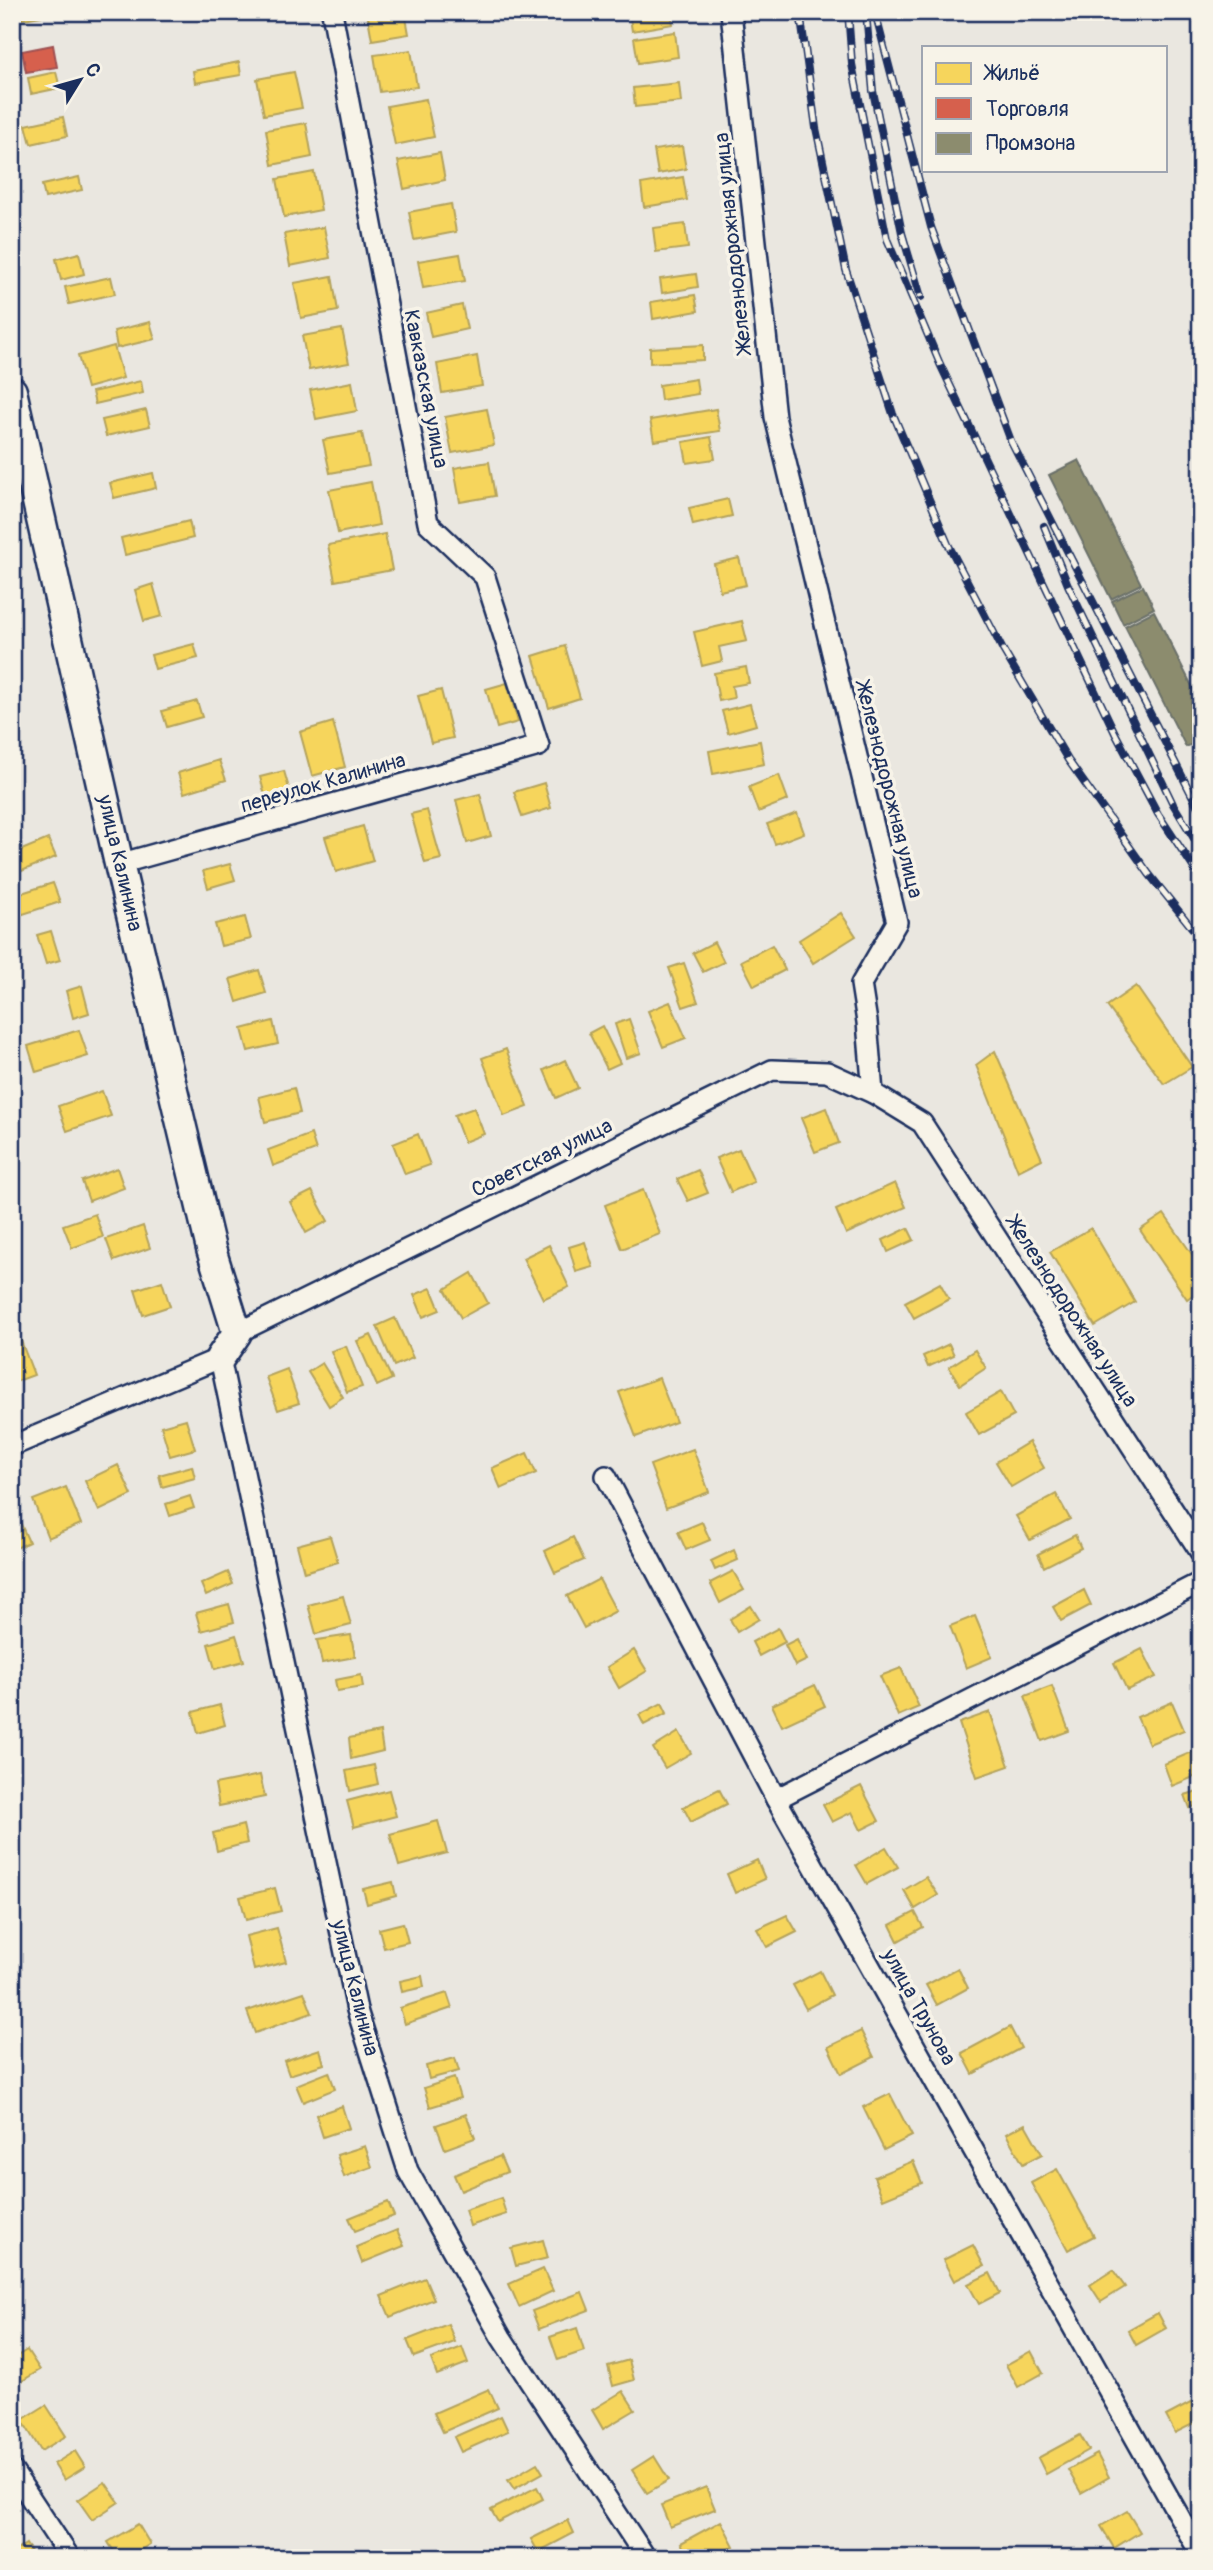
<svg xmlns="http://www.w3.org/2000/svg" width="1213" height="2570" viewBox="0 0 1213 2570" font-family="Pangolin,sans-serif">
<rect width="100%" height="100%" fill="#eae7e0"/>
<filter id="ink" filterUnits="userSpaceOnUse"><feTurbulence type="fractalNoise" baseFrequency=".0143" numOctaves="2"/><feDisplacementMap in="SourceGraphic" scale="14" xChannelSelector="R" yChannelSelector="G"/><feConvolveMatrix kernelMatrix="1 2 1 2 8 2 1 2 1" color-interpolation-filters="sRGB"/></filter>
<g filter="url(#ink)">
<g fill="#f6d55c" stroke="#b4a35d" stroke-width="2">
<polygon points="12,12 40,12 41,16 12,21"/>
<polygon points="367,12 405,12 409,34 372,40"/>
<polygon points="629,12 671,12 673,24 632,31"/>
<polygon points="675,32 678,57 638,63 634,38"/>
<polygon points="411,50 417,87 380,92 374,55"/>
<polygon points="239,62 241,75 195,83 193,71"/>
<polygon points="56,72 60,88 31,94 28,78"/>
<polygon points="294,72 302,108 264,115 257,79"/>
<polygon points="679,83 681,102 635,107 633,88"/>
<polygon points="426,99 434,137 395,145 387,106"/>
<polygon points="63,117 67,136 31,144 26,125"/>
<polygon points="306,123 312,157 272,165 266,130"/>
<polygon points="682,146 686,169 658,174 654,150"/>
<polygon points="440,153 445,180 404,189 398,161"/>
<polygon points="314,172 321,210 284,217 277,179"/>
<polygon points="79,177 82,190 45,198 42,185"/>
<polygon points="683,177 687,200 644,207 641,184"/>
<polygon points="451,204 456,232 414,240 409,212"/>
<polygon points="685,224 688,248 656,252 653,228"/>
<polygon points="324,227 330,258 290,266 284,234"/>
<polygon points="79,253 84,274 61,280 56,259"/>
<polygon points="460,254 465,281 423,288 418,261"/>
<polygon points="696,274 698,287 662,293 660,279"/>
<polygon points="332,276 338,311 301,318 294,283"/>
<polygon points="111,277 115,294 69,304 65,287"/>
<polygon points="695,295 698,311 653,319 651,302"/>
<polygon points="462,305 467,329 431,337 426,313"/>
<polygon points="150,322 155,339 117,348 114,331"/>
<polygon points="342,329 349,363 309,370 302,336"/>
<polygon points="703,345 703,360 650,363 650,348"/>
<polygon points="114,346 123,378 87,388 78,356"/>
<polygon points="477,356 482,386 442,393 437,364"/>
<polygon points="696,379 698,394 661,400 659,385"/>
<polygon points="141,381 143,393 95,404 92,392"/>
<polygon points="352,382 357,411 316,419 310,390"/>
<polygon points="487,409 494,445 452,453 445,417"/>
<polygon points="716,409 720,431 654,441 650,420"/>
<polygon points="146,410 150,426 106,436 102,420"/>
<polygon points="362,433 369,466 330,473 323,440"/>
<polygon points="711,437 715,459 687,463 683,442"/>
<polygon points="489,462 495,496 460,502 454,468"/>
<polygon points="153,473 156,488 114,498 110,483"/>
<polygon points="371,482 379,525 338,533 329,490"/>
<polygon points="728,499 732,516 693,525 689,508"/>
<polygon points="189,521 193,538 125,555 121,538"/>
<polygon points="385,534 392,570 335,581 328,545"/>
<polygon points="739,558 746,585 720,591 714,564"/>
<polygon points="153,584 162,616 144,621 135,590"/>
<polygon points="742,621 747,641 719,647 722,661 702,666 694,632"/>
<polygon points="194,644 198,658 155,669 151,655"/>
<polygon points="565,646 580,698 549,708 533,656"/>
<polygon points="746,667 749,683 732,686 734,698 719,701 714,673"/>
<polygon points="507,683 518,722 497,728 486,689"/>
<polygon points="441,690 453,738 431,743 418,696"/>
<polygon points="197,701 202,717 167,727 162,711"/>
<polygon points="750,704 756,725 728,733 722,711"/>
<polygon points="333,722 345,767 312,776 300,732"/>
<polygon points="760,741 764,764 713,774 709,751"/>
<polygon points="219,760 226,780 184,793 178,773"/>
<polygon points="284,771 290,792 266,799 260,777"/>
<polygon points="779,775 788,800 758,812 749,787"/>
<polygon points="544,783 551,808 522,817 514,792"/>
<polygon points="480,794 491,836 467,843 456,800"/>
<polygon points="427,810 441,859 425,863 411,814"/>
<polygon points="797,813 804,833 775,844 767,824"/>
<polygon points="363,826 373,861 336,872 325,837"/>
<polygon points="48,839 56,857 12,875 12,854"/>
<polygon points="230,864 235,880 208,888 203,871"/>
<polygon points="53,883 60,902 14,917 12,896"/>
<polygon points="841,913 856,936 813,963 799,940"/>
<polygon points="245,917 251,939 221,946 215,924"/>
<polygon points="51,931 60,960 46,964 37,935"/>
<polygon points="714,942 724,962 703,972 693,953"/>
<polygon points="772,945 785,970 754,986 741,961"/>
<polygon points="684,963 698,1002 683,1007 669,968"/>
<polygon points="259,970 266,993 237,1002 230,979"/>
<polygon points="82,986 89,1013 73,1018 66,991"/>
<polygon points="1136,986 1192,1067 1164,1084 1107,1006"/>
<polygon points="670,1002 686,1038 663,1047 648,1011"/>
<polygon points="629,1019 641,1053 626,1058 615,1024"/>
<polygon points="273,1021 278,1044 248,1051 242,1029"/>
<polygon points="602,1026 620,1063 607,1069 589,1033"/>
<polygon points="79,1030 88,1056 36,1072 28,1046"/>
<polygon points="506,1049 528,1107 504,1116 482,1058"/>
<polygon points="995,1051 1042,1159 1018,1171 976,1065"/>
<polygon points="565,1060 578,1088 556,1098 544,1070"/>
<polygon points="294,1088 300,1113 265,1122 259,1097"/>
<polygon points="102,1091 111,1116 67,1131 58,1106"/>
<polygon points="474,1108 484,1134 464,1142 454,1115"/>
<polygon points="826,1108 839,1143 815,1152 801,1118"/>
<polygon points="311,1134 316,1150 273,1166 268,1150"/>
<polygon points="418,1134 430,1165 405,1174 393,1144"/>
<polygon points="739,1149 754,1182 731,1192 716,1158"/>
<polygon points="117,1168 124,1188 89,1201 82,1181"/>
<polygon points="698,1170 708,1193 688,1201 677,1179"/>
<polygon points="895,1183 906,1207 846,1234 836,1210"/>
<polygon points="643,1190 660,1234 622,1249 605,1205"/>
<polygon points="312,1191 328,1221 306,1233 290,1202"/>
<polygon points="95,1214 103,1237 72,1248 63,1225"/>
<polygon points="1164,1214 1201,1267 1201,1289 1187,1299 1140,1230"/>
<polygon points="143,1226 150,1248 114,1261 106,1239"/>
<polygon points="908,1228 914,1240 888,1252 883,1240"/>
<polygon points="1091,1228 1135,1302 1095,1326 1050,1252"/>
<polygon points="585,1242 593,1267 576,1272 569,1247"/>
<polygon points="549,1245 569,1287 543,1299 523,1258"/>
<polygon points="472,1273 488,1303 461,1318 445,1289"/>
<polygon points="162,1281 170,1306 143,1315 135,1290"/>
<polygon points="940,1283 949,1299 914,1318 905,1302"/>
<polygon points="431,1288 440,1310 423,1317 414,1295"/>
<polygon points="395,1318 413,1358 394,1366 377,1326"/>
<polygon points="371,1335 392,1379 377,1386 357,1341"/>
<polygon points="21,1341 34,1375 12,1383 12,1344"/>
<polygon points="949,1344 954,1355 928,1367 923,1356"/>
<polygon points="346,1346 362,1387 347,1392 331,1351"/>
<polygon points="975,1350 986,1368 960,1385 949,1367"/>
<polygon points="322,1363 343,1397 329,1406 308,1372"/>
<polygon points="287,1369 299,1403 278,1410 266,1377"/>
<polygon points="659,1378 676,1422 636,1437 619,1392"/>
<polygon points="1001,1392 1014,1416 979,1435 966,1412"/>
<polygon points="186,1419 195,1449 170,1456 161,1426"/>
<polygon points="1029,1442 1044,1468 1011,1487 996,1462"/>
<polygon points="693,1449 709,1492 666,1508 650,1465"/>
<polygon points="527,1453 536,1473 501,1489 492,1468"/>
<polygon points="118,1465 132,1495 99,1511 85,1481"/>
<polygon points="192,1466 195,1478 162,1487 159,1475"/>
<polygon points="66,1487 81,1524 48,1538 33,1500"/>
<polygon points="1056,1494 1070,1519 1030,1540 1016,1516"/>
<polygon points="190,1496 194,1508 170,1516 166,1504"/>
<polygon points="14,1509 29,1542 12,1550 12,1510"/>
<polygon points="702,1522 710,1540 686,1550 678,1532"/>
<polygon points="1075,1535 1081,1548 1044,1567 1038,1554"/>
<polygon points="330,1536 338,1562 304,1572 297,1545"/>
<polygon points="573,1537 584,1560 555,1573 545,1551"/>
<polygon points="734,1550 738,1560 715,1570 711,1561"/>
<polygon points="733,1571 744,1590 720,1603 710,1583"/>
<polygon points="228,1572 233,1584 206,1596 201,1584"/>
<polygon points="599,1579 616,1611 584,1628 567,1596"/>
<polygon points="1084,1590 1091,1605 1061,1621 1053,1607"/>
<polygon points="343,1596 351,1625 316,1634 308,1605"/>
<polygon points="229,1604 234,1622 201,1631 196,1613"/>
<polygon points="751,1606 759,1619 737,1632 730,1619"/>
<polygon points="975,1616 992,1657 966,1668 950,1626"/>
<polygon points="778,1628 785,1642 759,1656 752,1642"/>
<polygon points="236,1635 244,1661 215,1669 208,1644"/>
<polygon points="351,1635 355,1657 322,1663 317,1640"/>
<polygon points="797,1639 807,1660 795,1666 785,1645"/>
<polygon points="1142,1649 1156,1677 1127,1690 1114,1663"/>
<polygon points="634,1650 647,1671 619,1688 607,1667"/>
<polygon points="901,1668 919,1707 898,1716 880,1676"/>
<polygon points="361,1675 363,1687 337,1691 335,1680"/>
<polygon points="815,1685 825,1706 782,1726 772,1705"/>
<polygon points="1052,1686 1069,1731 1042,1741 1025,1696"/>
<polygon points="1172,1702 1184,1730 1149,1744 1137,1717"/>
<polygon points="662,1703 667,1713 644,1725 639,1715"/>
<polygon points="220,1705 225,1725 198,1733 193,1712"/>
<polygon points="990,1712 1009,1766 977,1777 959,1723"/>
<polygon points="380,1732 383,1751 351,1759 349,1738"/>
<polygon points="679,1732 691,1753 665,1768 653,1748"/>
<polygon points="1199,1749 1201,1774 1172,1786 1164,1764"/>
<polygon points="374,1765 378,1784 350,1791 346,1771"/>
<polygon points="260,1775 265,1797 219,1806 215,1784"/>
<polygon points="861,1786 879,1821 861,1830 852,1812 832,1822 823,1805"/>
<polygon points="719,1789 727,1804 691,1822 683,1807"/>
<polygon points="389,1790 396,1816 354,1827 347,1801"/>
<polygon points="1201,1790 1201,1804 1190,1808 1185,1795"/>
<polygon points="438,1821 447,1853 399,1866 390,1834"/>
<polygon points="243,1825 247,1843 217,1851 213,1833"/>
<polygon points="886,1847 898,1867 867,1884 856,1865"/>
<polygon points="757,1860 765,1879 735,1893 727,1874"/>
<polygon points="926,1877 938,1895 915,1909 904,1890"/>
<polygon points="393,1882 396,1896 367,1904 363,1889"/>
<polygon points="275,1888 281,1911 246,1920 240,1897"/>
<polygon points="915,1912 923,1927 898,1941 890,1925"/>
<polygon points="787,1915 797,1932 767,1947 757,1929"/>
<polygon points="403,1923 408,1942 384,1948 379,1929"/>
<polygon points="277,1928 286,1962 254,1970 246,1936"/>
<polygon points="958,1968 968,1988 937,2005 926,1985"/>
<polygon points="820,1971 832,1995 806,2009 793,1985"/>
<polygon points="422,1976 424,1987 402,1992 400,1981"/>
<polygon points="304,1992 312,2013 255,2033 247,2011"/>
<polygon points="447,1993 452,2008 405,2024 400,2008"/>
<polygon points="1010,2027 1021,2048 973,2074 962,2053"/>
<polygon points="861,2031 874,2057 841,2074 828,2047"/>
<polygon points="320,2049 324,2064 289,2075 284,2061"/>
<polygon points="455,2058 459,2071 429,2079 426,2066"/>
<polygon points="329,2072 335,2089 303,2102 296,2085"/>
<polygon points="454,2078 460,2098 430,2107 424,2088"/>
<polygon points="890,2094 912,2136 884,2150 863,2107"/>
<polygon points="342,2106 349,2128 323,2137 316,2115"/>
<polygon points="466,2114 475,2138 445,2149 436,2125"/>
<polygon points="1025,2124 1042,2154 1023,2164 1006,2134"/>
<polygon points="365,2146 372,2167 344,2177 337,2155"/>
<polygon points="500,2156 507,2172 461,2191 454,2175"/>
<polygon points="913,2161 922,2183 883,2199 874,2177"/>
<polygon points="1057,2169 1094,2236 1068,2250 1031,2183"/>
<polygon points="501,2198 506,2214 470,2226 465,2210"/>
<polygon points="388,2202 394,2216 355,2231 349,2218"/>
<polygon points="397,2230 404,2246 362,2263 356,2247"/>
<polygon points="543,2240 548,2258 516,2266 511,2248"/>
<polygon points="973,2245 984,2266 954,2281 943,2260"/>
<polygon points="543,2269 553,2291 519,2307 509,2284"/>
<polygon points="1113,2270 1125,2287 1101,2302 1090,2285"/>
<polygon points="990,2273 1000,2293 979,2304 968,2284"/>
<polygon points="425,2278 434,2299 390,2317 381,2296"/>
<polygon points="582,2292 589,2310 539,2329 532,2311"/>
<polygon points="1158,2313 1166,2328 1136,2345 1128,2330"/>
<polygon points="448,2324 455,2342 414,2357 407,2340"/>
<polygon points="577,2328 584,2351 558,2360 550,2337"/>
<polygon points="462,2347 468,2363 437,2375 431,2359"/>
<polygon points="27,2350 40,2370 12,2387 12,2359"/>
<polygon points="1031,2351 1043,2373 1018,2387 1006,2365"/>
<polygon points="629,2360 634,2380 613,2386 608,2366"/>
<polygon points="489,2389 498,2408 443,2432 434,2413"/>
<polygon points="623,2391 635,2410 603,2429 592,2410"/>
<polygon points="1196,2400 1201,2409 1201,2420 1175,2433 1166,2416"/>
<polygon points="46,2405 66,2436 41,2451 22,2420"/>
<polygon points="501,2416 508,2431 461,2452 454,2437"/>
<polygon points="1080,2435 1089,2450 1046,2474 1038,2458"/>
<polygon points="75,2451 85,2467 64,2480 54,2464"/>
<polygon points="1097,2454 1109,2477 1081,2493 1068,2470"/>
<polygon points="654,2456 669,2480 647,2493 632,2470"/>
<polygon points="537,2463 543,2473 514,2489 508,2480"/>
<polygon points="105,2482 119,2502 92,2520 78,2500"/>
<polygon points="537,2487 543,2499 498,2522 491,2510"/>
<polygon points="706,2487 715,2509 670,2527 661,2505"/>
<polygon points="1127,2511 1140,2532 1114,2548 1101,2526"/>
<polygon points="568,2520 574,2533 538,2552 531,2539"/>
<polygon points="721,2521 734,2546 711,2558 689,2558 681,2543"/>
<polygon points="138,2524 150,2544 128,2558 118,2558 108,2542"/>
<polygon points="26,2544 35,2558 12,2558 12,2553"/>
</g>
<polygon fill="#d6604d" stroke="#9e5152" stroke-width="2" points="53,45 57,67 26,72 22,51"/>
<g fill="#8c8c6e" stroke="#6a7069" stroke-width="2">
<polygon points="1079,460 1141,584 1111,599 1049,475"/>
<polygon points="1143,586 1154,608 1123,624 1112,601"/>
<polygon points="1154,611 1201,704 1201,740 1186,747 1125,626"/>
</g>
<g fill="none" stroke-linecap="round" stroke-linejoin="round">
<defs>
<g id="street">
<polyline points="731,12 775,417 897,922 861,984 867,1022 873,1093"/>
<polyline points="119,864 539,746 485,577 428,523 332,12"/>
<polyline points="237,1333 772,1070 827,1072 873,1093 922,1123 1201,1553"/>
<polyline points="12,1446 220,1358 357,2010 408,2171 501,2337 646,2558"/>
<polyline points="606,1476 776,1799 1201,2555"/>
<polyline points="776,1799 1201,1582"/>
<polyline points="12,2470 70,2558"/>
</g>
<polyline id="secondary" points="12,391 119,864 211,1249 237,1333 220,1358"/>
</defs>
<use href="#street" stroke="#1b2f5e" stroke-width="24"/>
<use href="#secondary" stroke="#1b2f5e" stroke-width="33"/>
<use href="#street" stroke="#f7f3e8" stroke-width="19"/>
<use href="#secondary" stroke="#f7f3e8" stroke-width="28"/>
<defs>
<g id="rail">
<polyline points="800,12 816,128 846,270 893,414 948,544 1003,650 1068,760 1149,874 1201,939"/>
<polyline points="848,12 852,64 887,239 940,364 1115,733 1158,814 1201,879"/>
<polyline points="866,12 873,91 902,233 921,297"/>
<polyline points="875,12 931,227 1011,441 1201,813"/>
<polyline points="1044,526 1068,585 1173,804 1201,850"/>
</g>
</defs>
<use href="#rail" stroke="#1b2f5e" stroke-width="8"/>
<use href="#rail" stroke="#f7f3e8" stroke-width="5" stroke-dasharray="16" stroke-linecap="butt"/>
</g>
</g>
<g text-anchor="middle" dominant-baseline="central" stroke-width="7" stroke-linejoin="round" paint-order="stroke">
<g font-size="21" fill="#1b2f5e" stroke="#f7f3e8">
<text transform="translate(733 243) rotate(-96)">Железнодорожная улица</text>
<text transform="translate(426 389) rotate(79)">Кавказская улица</text>
<text transform="translate(323 783) rotate(-16)">переулок Калинина</text>
<text transform="translate(889 790) rotate(76)">Железнодорожная улица</text>
<text transform="translate(120 863) rotate(77)">улица Калинина</text>
<text transform="translate(542 1158) rotate(-26)">Советская улица</text>
<text transform="translate(1072 1312) rotate(57)">Железнодорожная улица</text>
<text transform="translate(355 1988) rotate(76)">улица Калинина</text>
<text transform="translate(919 2007) rotate(61)">улица Трунова</text>
</g>
</g>
<rect width="1213" height="2570" fill="none" stroke="#f7f3e8" stroke-width="42"/>
<rect x="21" y="21" width="1171" height="2528" fill="none" stroke="#1b2f5e" stroke-width="2.5" filter="url(#ink)"/>
<rect x="922" y="46" width="245" height="126" fill="#f7f3e8" stroke="#9fa5b1" stroke-width="2"/>
<rect x="936" y="63" width="35" height="21" fill="#f6d55c" stroke="#9fa5b1" stroke-width="2"/>
<text x="986" y="80" font-size="21" fill="#1b2f5e">Жильё</text>
<rect x="936" y="98" width="35" height="21" fill="#d6604d" stroke="#9fa5b1" stroke-width="2"/>
<text x="986" y="116" font-size="21" fill="#1b2f5e">Торговля</text>
<rect x="936" y="133" width="35" height="21" fill="#8c8c6e" stroke="#9fa5b1" stroke-width="2"/>
<text x="986" y="150" font-size="21" fill="#1b2f5e">Промзона</text>
<g transform="translate(80 80) rotate(53)" stroke="#f7f3e8" stroke-width="5" paint-order="stroke">
<path d="M0-5L12 26L0 18L-12 26Z" fill="#1b2f5e"/>
<text y="-10" font-size="19" font-weight="bold" text-anchor="middle" fill="#1b2f5e">С</text>
</g>
</svg>
